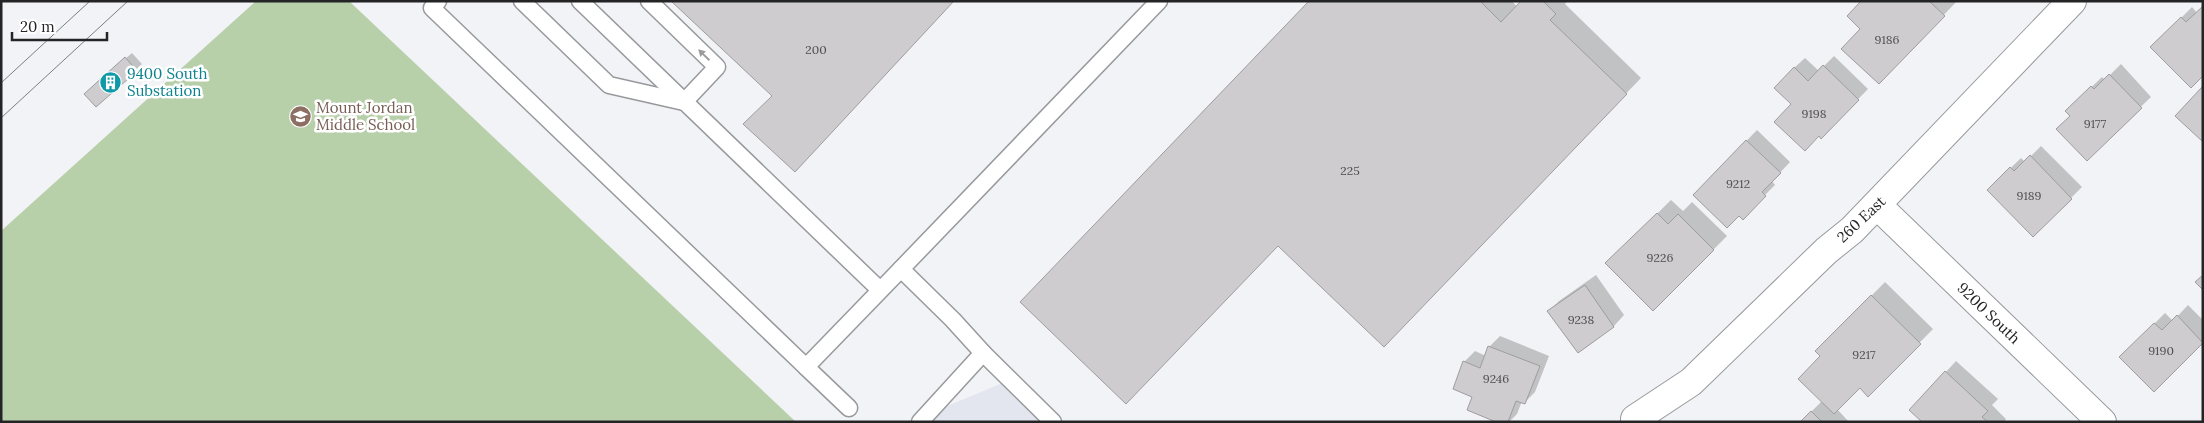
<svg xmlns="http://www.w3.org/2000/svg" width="2204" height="423" viewBox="0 0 2204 423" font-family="Lora,serif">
<rect width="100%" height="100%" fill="#f2f3f6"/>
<polygon fill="#e3e5ef" points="1005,382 1047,422 909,422"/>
<polygon fill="#b8d0aa" points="256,1 349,1 796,422 1,422 1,231"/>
<g fill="#0003">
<polygon points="1310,1 1512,1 1517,7 1522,1 1567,1 1565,4 1641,78 1399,330"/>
<polygon points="1863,1 1957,1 1893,69 1862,29"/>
<polygon points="2192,7 2197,13 2203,74 2152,47"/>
<polygon points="132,53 142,64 96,105 91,88"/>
<polygon points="1834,56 1868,89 1821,137 1793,104 1794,68 1805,58 1819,71"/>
<polygon points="2121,64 2151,97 2087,159 2072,116 2077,101 2102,77 2105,80"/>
<polygon points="1757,130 1790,162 1772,181 1775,185 1753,207 1694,195"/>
<polygon points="2041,146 2082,187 2033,236 1988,190 2021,158 2025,162"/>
<polygon points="1671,200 1683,211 1692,202 1727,236 1653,310 1607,263"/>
<polygon points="1596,275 1624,315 1614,326 1578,351 1549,311 1559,301"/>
<polygon points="1885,282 1933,329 1868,395 1860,386 1837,409 1849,422 1801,422 1822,401 1822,356 1817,351"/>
<polygon points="2188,305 2203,320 2203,341 2154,390 2121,357 2165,313 2173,321"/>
<polygon points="1500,336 1549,356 1535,392 1525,402 1522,401 1517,414 1509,422 1500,422 1474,396 1464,362 1475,351 1486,356 1489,347"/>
<polygon points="1956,361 1998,399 1992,405 2006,419 2004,422 1924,422 1911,410"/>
</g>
<g fill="#cecccf" stroke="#9e9c9f">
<polygon points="671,1 954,1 795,172 743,124 772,96"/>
<polygon points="1309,1 1480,1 1501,22 1521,1 1543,1 1556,14 1550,20 1627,94 1384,347 1278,246 1126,404 1020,302"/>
<polygon points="1861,1 1929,1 1945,16 1879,84 1841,49 1860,29 1847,16"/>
<polygon points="2203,6 2203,76 2191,88 2150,47 2181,17 2186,22"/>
<polygon points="125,57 137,71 96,107 84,94"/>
<polygon points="1823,65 1859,100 1821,139 1819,136 1805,151 1774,122 1791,104 1774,88 1794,67 1808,81"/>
<polygon points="2109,74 2142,108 2087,161 2056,129 2070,116 2065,111 2091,86 2094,89"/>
<polygon points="2203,86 2203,140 2202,141 2175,116"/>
<polygon points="1746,140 1781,173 1762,192 1766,196 1743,220 1739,216 1727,228 1693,195"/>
<polygon points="2030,155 2072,199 2033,237 1987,190 2010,167 2014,171"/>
<polygon points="1657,213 1668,224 1678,214 1714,250 1653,311 1605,263"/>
<polygon points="2203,275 2203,290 2195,282"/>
<polygon points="1585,285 1614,327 1578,353 1547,311"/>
<polygon points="1871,295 1921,344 1868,397 1860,388 1834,414 1798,379 1820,356 1815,351"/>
<polygon points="2177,315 2203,343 2154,392 2119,357 2154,323 2162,330"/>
<polygon points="1488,346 1540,366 1525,404 1516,401 1508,422 1496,422 1467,410 1472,397 1453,389 1463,361 1480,368"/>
<polygon points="1945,371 1988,411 1982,417 1988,422 1922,422 1909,410"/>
<polygon points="1811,411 1822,422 1800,422"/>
</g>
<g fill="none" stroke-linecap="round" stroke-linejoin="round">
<defs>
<g id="lane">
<polyline points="438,1 432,8 806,367 901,269"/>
<polyline points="522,1 609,85 684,102 717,67 649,1"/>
<polyline points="580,1 880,290"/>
<polyline points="983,353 953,320 901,269 1159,1"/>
<polyline points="806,367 849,408"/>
<polyline points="920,422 983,353 1053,422"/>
</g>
<g id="street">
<polyline points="1877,205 2102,422"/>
<polyline points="1635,419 1691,382 1826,251 1852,230 2072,1"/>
</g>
</defs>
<use href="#lane" stroke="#98999c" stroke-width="19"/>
<use href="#street" stroke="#98999c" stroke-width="30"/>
<use href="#lane" stroke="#fff" stroke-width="16"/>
<use href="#street" stroke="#fff" stroke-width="28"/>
<g stroke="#7d7e80" stroke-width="1">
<polyline points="1,83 90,1"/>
<polyline points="1,118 128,1"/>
</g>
</g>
<defs><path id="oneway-solid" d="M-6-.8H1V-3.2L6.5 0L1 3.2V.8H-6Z" transform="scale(1.25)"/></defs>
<use fill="#9c9c9d" href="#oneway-solid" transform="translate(704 55) rotate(-136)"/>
<defs>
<symbol id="building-disc" viewBox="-11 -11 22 22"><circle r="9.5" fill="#0f9aa8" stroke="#fff"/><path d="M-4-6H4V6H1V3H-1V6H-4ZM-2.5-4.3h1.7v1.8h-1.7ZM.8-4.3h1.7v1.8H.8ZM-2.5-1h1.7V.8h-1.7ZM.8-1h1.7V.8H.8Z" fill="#fff"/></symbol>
<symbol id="school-disc" viewBox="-11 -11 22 22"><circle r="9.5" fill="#8d6e63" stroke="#fff"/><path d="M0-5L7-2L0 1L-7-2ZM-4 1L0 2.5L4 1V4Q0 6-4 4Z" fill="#fff"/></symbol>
</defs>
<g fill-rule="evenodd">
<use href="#building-disc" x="98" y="70" width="25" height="25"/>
<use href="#school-disc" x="288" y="104" width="25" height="25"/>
</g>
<g text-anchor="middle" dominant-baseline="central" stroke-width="5" stroke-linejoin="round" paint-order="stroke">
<g font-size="12" fill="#4e4e50">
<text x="1887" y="39">9186</text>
<text x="816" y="49">200</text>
<text x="1814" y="113">9198</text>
<text x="2095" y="123">9177</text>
<text x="1350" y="170">225</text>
<text x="1738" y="183">9212</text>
<text x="2029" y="195">9189</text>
<text x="1660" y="257">9226</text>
<text x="1581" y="319">9238</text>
<text x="2161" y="350">9190</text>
<text x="1864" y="354">9217</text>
<text x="1496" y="378">9246</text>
</g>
<g font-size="15" fill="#0d838f" stroke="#fff" text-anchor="start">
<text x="127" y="73">9400 South<tspan x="127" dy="17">Substation</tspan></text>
</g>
<g font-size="15" fill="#785e54" stroke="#fff" text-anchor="start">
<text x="316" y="107">Mount Jordan<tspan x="316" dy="17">Middle School</tspan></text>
</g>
<g font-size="15" fill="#242426" stroke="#fff">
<text transform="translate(1861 219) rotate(-43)">260 East</text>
<text transform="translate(1989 313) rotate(44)">9200 South</text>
</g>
</g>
<rect width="2204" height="423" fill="none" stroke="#242426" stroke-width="5"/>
<path d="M12 32v8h95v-8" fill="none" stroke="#242426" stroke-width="2.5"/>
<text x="20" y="32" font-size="15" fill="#242426" stroke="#ffffff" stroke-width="4" paint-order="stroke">20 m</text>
</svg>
